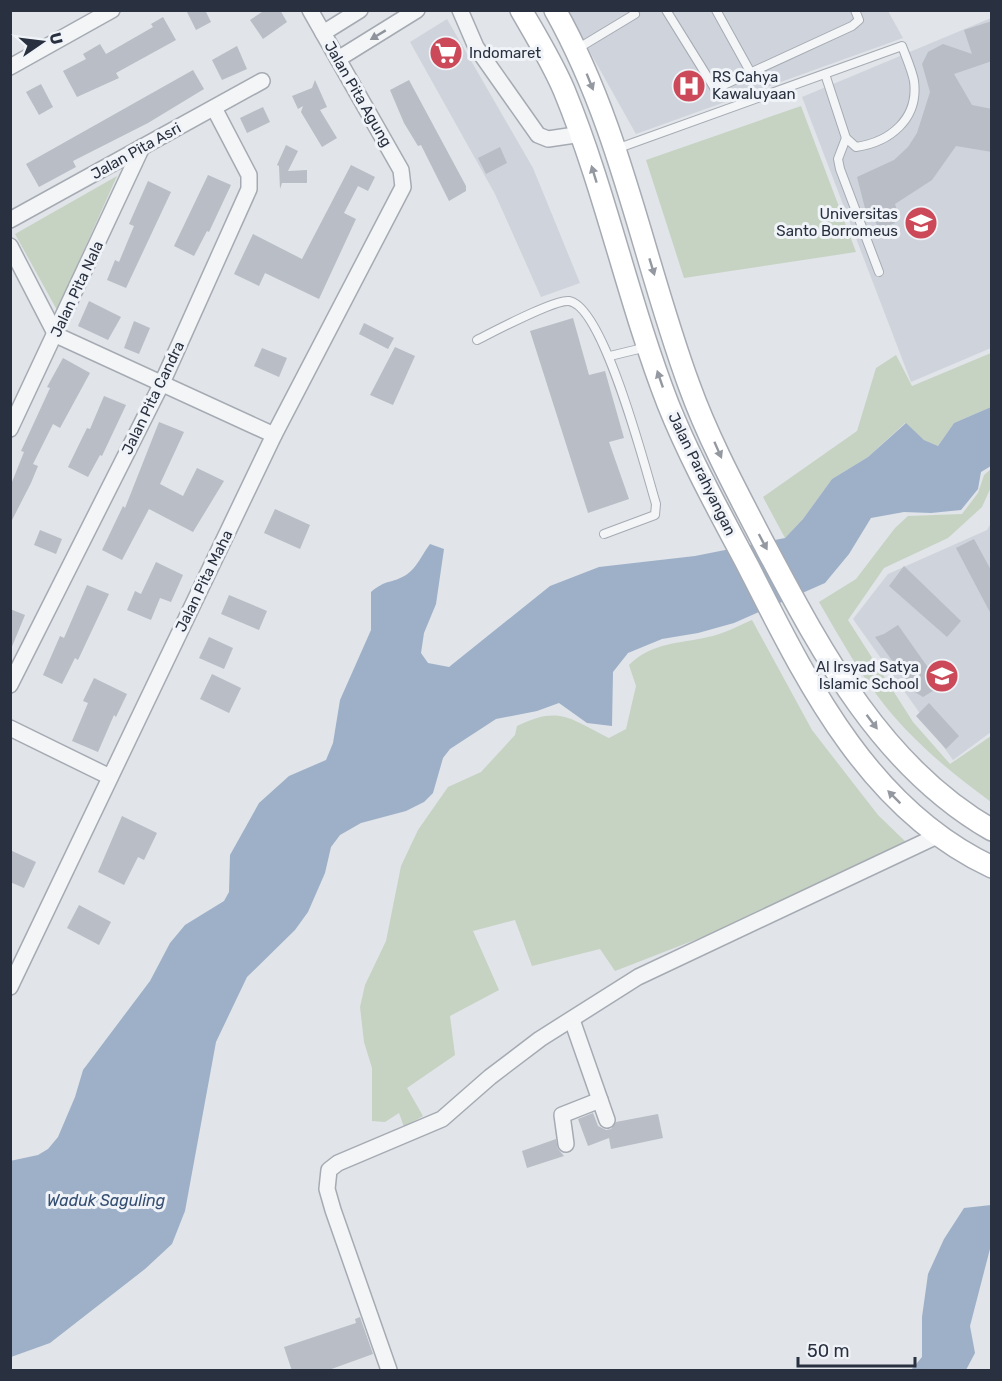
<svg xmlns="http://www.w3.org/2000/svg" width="1002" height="1381" viewBox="0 0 1002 1381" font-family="Rubik,sans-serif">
<rect width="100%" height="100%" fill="#e1e4e9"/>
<g fill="#cfd3db">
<polygon points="567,11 888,11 903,38 636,134"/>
<polygon points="991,18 991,348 911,382 802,97"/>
<polygon points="447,19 533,168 580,283 541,297 495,194 410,42"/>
<polygon points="991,523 991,732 953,760 853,619 888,574 987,530"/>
</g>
<g fill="#c6d3c2">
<polygon points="801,106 856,252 684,278 646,160"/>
<polygon points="117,176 57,310 15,234"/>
<polygon points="991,353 991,407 954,423 938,446 924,440 905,423 868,457 832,479 803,519 785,538 763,497 857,431 876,368 896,355 912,386"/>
<path d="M991 469V487L982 507 948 538 884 568 848 620 913 722 950 764 991 736V802C953 774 916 744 886 707 860 674 840 638 819 602L856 579 895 528 908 516 962 514 978 493 984 475Z"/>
<path d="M752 620 812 730 878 815 908 844 718 931 615 971 600 949 532 966 515 920 473 931 499 990 450 1016 455 1055 407 1088 423 1116 404 1127 399 1113 385 1122 372 1121V1068L364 1042 360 1007 365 985 386 941 401 866 418 830 448 787 481 772 515 735 517 726C560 705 570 719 609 738L626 729 636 686 629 665C652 642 679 644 708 637 723 634 738 626 752 620Z"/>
</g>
<g fill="#9db0c8">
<path d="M991 407V466L981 472 978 489 961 510 931 513 904 512 871 518 849 554 825 583 734 623 698 633 662 639 628 653 613 672 612 726 587 723 559 703 537 711 496 719 450 749 443 758 433 793 424 802 406 811 361 823 340 835 331 847 325 873 308 912 295 930 247 977 216 1042 185 1211 172 1244 145 1269 50 1343 11 1357 10 1161 38 1155 48 1149 58 1137 75 1097 83 1070 150 981 170 943 185 925 224 901 229 892 230 855 259 803 289 776 326 760 333 743 340 700 371 630V592C386 579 391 584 406 575 416 569 423 553 430 544L444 549 436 604 424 633 421 653 428 663 449 667 550 586 599 567 695 556 785 538 803 519 832 479 868 457 906 423 924 440 938 446 954 423Z"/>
<polygon points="991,1205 991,1245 970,1326 975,1353 966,1370 911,1370 922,1357 922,1317 928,1274 944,1239 964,1208"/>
</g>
<g fill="#b8bdc6">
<polygon points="186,10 205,10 211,22 196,30"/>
<polygon points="265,10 280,10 287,22 263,39 250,20"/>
<polygon points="163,17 176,40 116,73 119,78 77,97 63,71 86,59 83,54 100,44 106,54 153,27 151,24"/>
<polygon points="992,21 992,61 954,74 972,105 992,109 992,152 956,146 932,180 895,204 899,216 893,218 895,223 878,229 873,214 867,216 857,177 894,160 908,147 917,133 930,92 922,64 928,52 943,44 972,54 964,30"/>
<polygon points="237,46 247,69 222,80 212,60"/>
<polygon points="193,70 204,89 148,123 73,161 76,167 39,187 26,164"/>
<polygon points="315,80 327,107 320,110 337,138 322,147 301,112 303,106 298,109 292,96 312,88"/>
<polygon points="409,80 466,186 466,191 449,201 421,145 418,146 404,123 390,90"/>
<polygon points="41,84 53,107 39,115 26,92"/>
<polygon points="263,107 270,122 247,133 240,118"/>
<polygon points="286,145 298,151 288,171 307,170 307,183 282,183 280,189 279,166 277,165"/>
<polygon points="500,147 507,163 486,174 478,158"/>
<polygon points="351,165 375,177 368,191 358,186 344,213 356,219 319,299 265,273 259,286 234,274 253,234 302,259"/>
<polygon points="208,175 231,185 209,232 207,231 194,256 174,246"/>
<polygon points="148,181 171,192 126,288 107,280 115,260 119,262 134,226 129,224"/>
<polygon points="89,301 121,317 108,340 78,326"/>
<polygon points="573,318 589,375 605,371 624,438 609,442 629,499 588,513 530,331"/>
<polygon points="134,321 150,328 139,354 124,348"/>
<polygon points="364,323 394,338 388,349 359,334"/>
<polygon points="395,347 415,356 393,405 370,395"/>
<polygon points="262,348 287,358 279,377 254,366"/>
<polygon points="63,358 90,373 60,428 53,424 33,464 38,466 31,483 10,524 10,487 24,452 21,451 50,388 47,387"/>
<polygon points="104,396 126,405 102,456 100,455 88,477 68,467 87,428 90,429"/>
<polygon points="159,422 184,432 160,484 183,496 197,468 224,481 193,532 149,509 122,560 102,550 123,506 125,508"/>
<polygon points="275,509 310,525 300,549 264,533"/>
<polygon points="40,530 62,539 56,554 34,545"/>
<polygon points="974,539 992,572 992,616 956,548"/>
<polygon points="156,562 183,575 171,602 160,598 151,620 127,610 135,591 141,594"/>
<polygon points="904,566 961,621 947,637 889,586"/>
<polygon points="87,585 109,594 78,660 75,658 62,684 43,675 60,636 64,638"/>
<polygon points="229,595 267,611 259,630 221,614"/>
<polygon points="10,609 25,615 11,649 10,649"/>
<polygon points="898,625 941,686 923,697 915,692 875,637 884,634"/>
<polygon points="209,637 233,648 224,669 199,658"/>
<polygon points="212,674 241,688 229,713 200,699"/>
<polygon points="94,678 127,694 116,717 114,715 98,752 72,741 88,703 83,701"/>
<polygon points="929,703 959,736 946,749 916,716"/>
<polygon points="122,816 157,833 144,860 138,857 124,885 98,872"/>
<polygon points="10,850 36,862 24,888 10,882"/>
<polygon points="79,905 111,922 99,945 67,928"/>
<polygon points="593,1113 598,1126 606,1130 611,1129 616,1122 658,1114 663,1138 611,1149 609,1138 588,1146 578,1119"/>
<polygon points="556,1139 558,1149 564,1156 527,1168 522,1151"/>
<polygon points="360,1317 373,1354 326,1371 292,1371 284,1347 356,1323 355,1319"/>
</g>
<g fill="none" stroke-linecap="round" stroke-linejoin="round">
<defs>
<g id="lane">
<polyline points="666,10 715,89 852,26 859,20 855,10"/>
<polyline points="716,10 752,75"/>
<polyline points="577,49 635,14 633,10"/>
<polyline points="825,74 846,138 838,159 840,169 879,272"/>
<path d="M616 149 902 46C906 57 912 70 914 81 919 119 890 142 856 147L846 138"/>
<path d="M477 340C493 332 555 299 569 301 604 306 646 471 656 504L655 515 604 534"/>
<polyline points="610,356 647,347"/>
</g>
<g id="street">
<polyline points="460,10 476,47 538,135 548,139 582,134"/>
<polyline points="323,33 360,10"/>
<polyline points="338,59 417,10"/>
<polyline points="10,67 112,10"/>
<polyline points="10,220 262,81"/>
<polyline points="10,246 56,335 274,435"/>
<polyline points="10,429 142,147"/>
<polyline points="10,685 162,383 249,189 249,175 214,108"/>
<polyline points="10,728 110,777"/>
<polyline points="10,987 274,435 403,187 401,170 310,10"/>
<polyline points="572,1020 607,1120"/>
<polyline points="566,1144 562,1115 600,1100"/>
<polyline points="389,1370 333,1210 327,1189 329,1170 338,1163 442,1119 490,1077 540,1039 638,977 937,836"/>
</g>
<g id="secondary">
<path d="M521 10C536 36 552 62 564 90 606 192 628 301 668 404 690 459 720 513 748 566 807 682 868 809 992 867"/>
<path d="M555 10C621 127 643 260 689 385 708 438 736 490 762 540 820 649 880 766 992 830"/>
</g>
</defs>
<use href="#lane" stroke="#a6abb3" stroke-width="10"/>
<use href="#street" stroke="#a6abb3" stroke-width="18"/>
<use href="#secondary" stroke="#a6abb3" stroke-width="24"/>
<use href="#lane" stroke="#f3f5f7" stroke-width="8"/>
<use href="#street" stroke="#f3f5f7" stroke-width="15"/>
<use href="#secondary" stroke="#fff" stroke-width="21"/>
</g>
<defs><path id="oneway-solid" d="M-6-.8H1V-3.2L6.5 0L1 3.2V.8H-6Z" transform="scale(1.5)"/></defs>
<use fill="#8e939c" href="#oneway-solid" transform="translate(378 35) rotate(149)"/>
<g fill="#9498a0">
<use href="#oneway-solid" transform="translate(590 82) rotate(68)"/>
<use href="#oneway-solid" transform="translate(594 174) rotate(-107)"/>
<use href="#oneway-solid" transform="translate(652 267) rotate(73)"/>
<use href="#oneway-solid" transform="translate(660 379) rotate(-109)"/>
<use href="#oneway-solid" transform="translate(718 450) rotate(66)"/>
<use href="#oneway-solid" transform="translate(763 542) rotate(62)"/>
<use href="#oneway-solid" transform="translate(872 722) rotate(53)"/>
<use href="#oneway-solid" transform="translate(894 797) rotate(-135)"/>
</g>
<defs>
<symbol id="supermarket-disc" viewBox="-11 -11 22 22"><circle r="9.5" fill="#cb4958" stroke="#f0f3f7"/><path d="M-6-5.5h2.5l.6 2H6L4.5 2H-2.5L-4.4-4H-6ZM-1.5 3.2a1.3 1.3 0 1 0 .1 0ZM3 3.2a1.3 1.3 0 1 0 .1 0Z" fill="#fff"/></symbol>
<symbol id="hospital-disc" viewBox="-11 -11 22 22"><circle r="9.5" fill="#cb4958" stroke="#f0f3f7"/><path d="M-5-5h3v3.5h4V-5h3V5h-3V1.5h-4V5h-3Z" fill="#fff"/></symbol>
<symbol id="university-disc" viewBox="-11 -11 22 22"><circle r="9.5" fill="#cb4958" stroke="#f0f3f7"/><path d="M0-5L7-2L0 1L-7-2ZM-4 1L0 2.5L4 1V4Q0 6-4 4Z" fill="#fff"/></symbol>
<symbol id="school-disc" viewBox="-11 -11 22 22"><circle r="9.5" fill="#cb4958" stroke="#f0f3f7"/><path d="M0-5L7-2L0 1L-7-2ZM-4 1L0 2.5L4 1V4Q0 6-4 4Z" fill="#fff"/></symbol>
</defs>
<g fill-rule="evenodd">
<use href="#supermarket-disc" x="427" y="34" width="38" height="38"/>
<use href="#hospital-disc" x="670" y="67" width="38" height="38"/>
<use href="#university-disc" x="902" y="204" width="38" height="38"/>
<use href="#school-disc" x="923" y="657" width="38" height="38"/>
</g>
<g text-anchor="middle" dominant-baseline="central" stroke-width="6" stroke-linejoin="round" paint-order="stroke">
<g font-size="15" fill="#293140" stroke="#f0f3f7" text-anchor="start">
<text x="469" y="53">Indomaret</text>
<text x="712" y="77">RS Cahya<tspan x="712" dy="17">Kawaluyaan</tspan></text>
<text x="898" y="214" text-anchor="end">Universitas<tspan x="898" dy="17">Santo Borromeus</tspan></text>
<text x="919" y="667" text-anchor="end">Al Irsyad Satya<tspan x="919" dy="17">Islamic School</tspan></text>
</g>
<g font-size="15" fill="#293140" stroke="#f0f3f7">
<text transform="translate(358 94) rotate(60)">Jalan Pita Agung</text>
<text transform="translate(136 151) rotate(-29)">Jalan Pita Asri</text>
<text transform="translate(77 289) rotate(-65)">Jalan Pita Nala</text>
<text transform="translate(153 398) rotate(-64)">Jalan Pita Candra</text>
<text transform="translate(702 474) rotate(64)">Jalan Parahyangan</text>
<text transform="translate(204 581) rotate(-64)">Jalan Pita Maha</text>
</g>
<g font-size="16" font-style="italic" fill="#354f73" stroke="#f0f3f7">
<text x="106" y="1200">Waduk Saguling</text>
</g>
</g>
<rect width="1002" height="1381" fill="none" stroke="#293140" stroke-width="24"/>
<g transform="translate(42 42) rotate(76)" stroke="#f0f3f7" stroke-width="4.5" paint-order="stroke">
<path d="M0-4.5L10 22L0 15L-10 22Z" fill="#293140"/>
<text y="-9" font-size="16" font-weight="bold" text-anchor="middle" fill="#293140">U</text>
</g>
<path d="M798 1357v9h117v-9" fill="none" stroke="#293140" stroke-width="3"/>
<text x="807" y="1357" font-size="18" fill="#293140" stroke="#f0f3f7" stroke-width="4.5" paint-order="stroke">50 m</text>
</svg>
